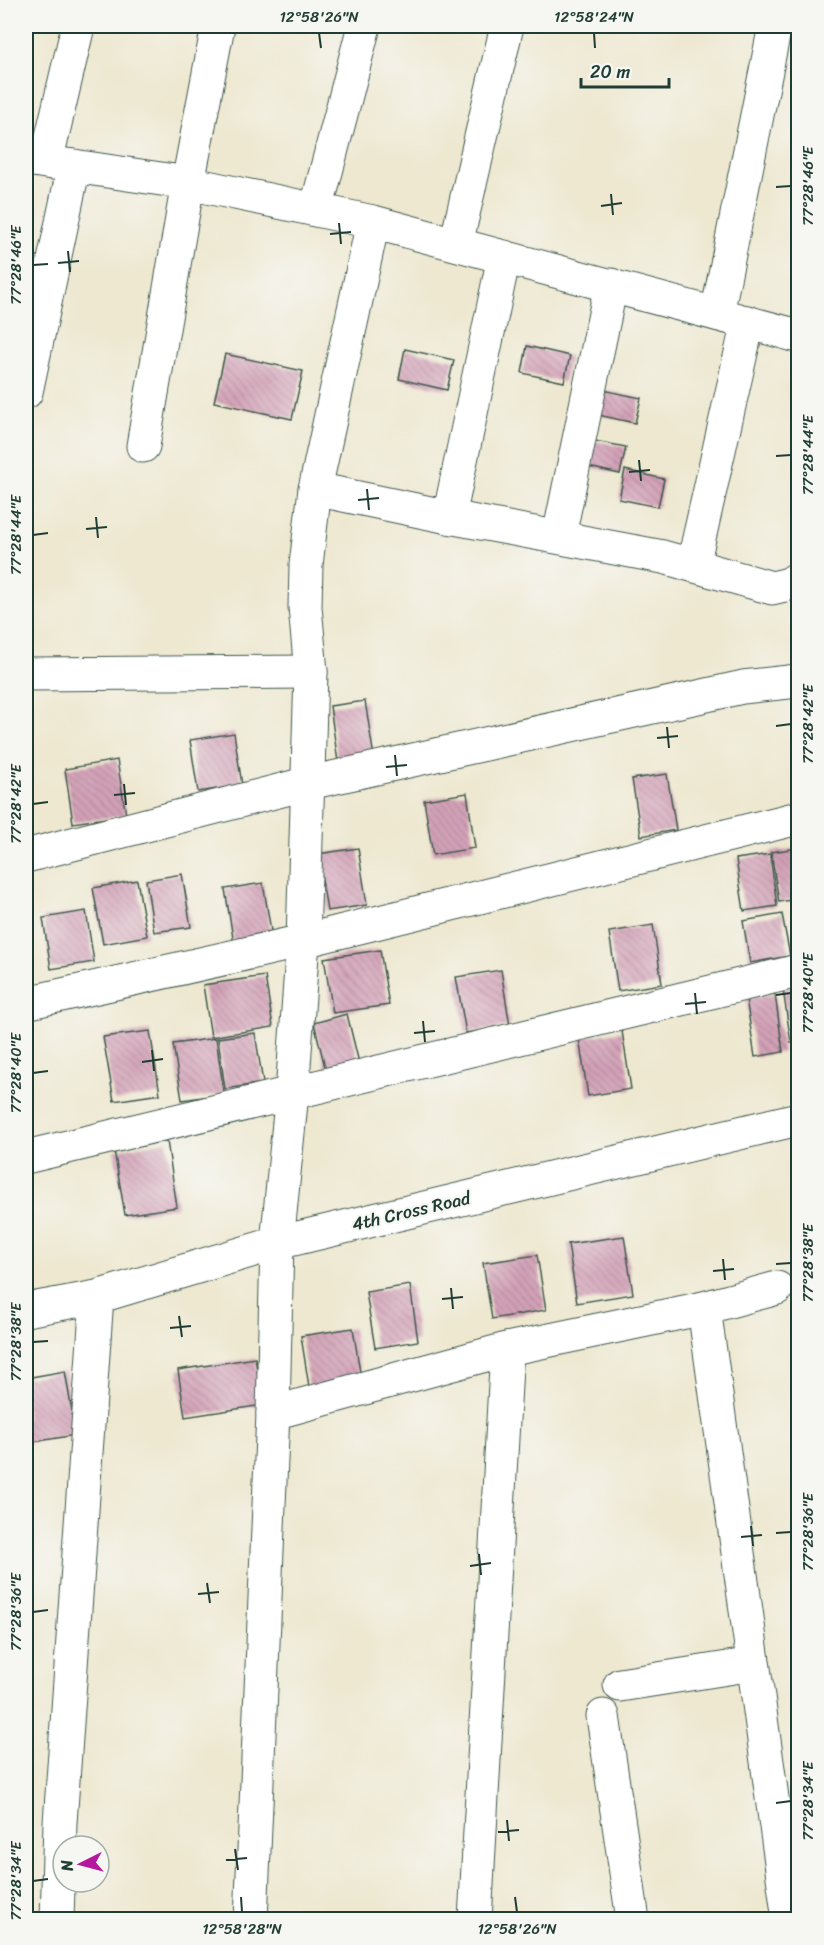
<svg xmlns="http://www.w3.org/2000/svg" width="824" height="1945" viewBox="0 0 824 1945" font-family="Sriracha,sans-serif">
<defs>
<pattern id="building-back-hatch" width="6" height="6" patternUnits="userSpaceOnUse" patternTransform="scale(1.5)"><rect width="6" height="6" fill="#d4a2b8"/><path d="M-1 5l2 2M0 0l6 6M5-1l2 2" fill="none" stroke="#ab8596"/></pattern>
</defs>
<rect width="100%" height="100%" fill="#f6f6f2"/>
<filter id="ink" filterUnits="userSpaceOnUse"><feTurbulence type="fractalNoise" baseFrequency=".0167" numOctaves="2"/><feDisplacementMap in="SourceGraphic" scale="12" xChannelSelector="R" yChannelSelector="G"/><feConvolveMatrix kernelMatrix="1 2 1 2 8 2 1 2 1" color-interpolation-filters="sRGB"/></filter>
<filter id="wash" filterUnits="userSpaceOnUse"><feTurbulence type="fractalNoise" baseFrequency=".008" numOctaves="4" result="noise"/><feDisplacementMap in="SourceGraphic" scale="24" xChannelSelector="R" yChannelSelector="G"/><feGaussianBlur stdDeviation="1.35" result="paint"/><feColorMatrix in="noise" values="0 0 0 0 0 0 0 0 0 0 0 0 0 0 0 0 0 1.4 0 .05"/><feComposite in="paint" operator="in"/></filter>
<g filter="url(#wash)">
<rect width="100%" height="100%" fill="#eee8d0"/>
<g id="blocks">
<g fill="url(#building-back-hatch)">
<polygon points="527,346 570,356 564,382 522,373"/>
<polygon points="405,349 454,360 447,390 399,379"/>
<polygon points="225,354 303,371 292,419 214,402"/>
<polygon points="603,390 641,398 635,423 598,415"/>
<polygon points="590,440 626,447 620,474 584,466"/>
<polygon points="625,470 664,479 658,507 619,499"/>
<polygon points="365,701 374,757 338,762 330,706"/>
<polygon points="234,733 242,785 198,792 190,740"/>
<polygon points="117,760 126,815 73,823 65,769"/>
<polygon points="667,774 676,830 641,836 632,779"/>
<polygon points="467,793 475,848 433,855 424,800"/>
<polygon points="358,848 367,905 327,911 318,854"/>
<polygon points="798,848 798,899 779,902 771,852"/>
<polygon points="770,854 777,906 744,911 736,859"/>
<polygon points="182,874 191,927 154,932 146,880"/>
<polygon points="137,880 147,936 103,944 93,888"/>
<polygon points="263,883 272,937 234,944 225,889"/>
<polygon points="86,911 94,962 51,969 43,918"/>
<polygon points="782,914 790,956 750,963 743,921"/>
<polygon points="653,925 662,984 618,991 609,932"/>
<polygon points="380,950 389,1005 333,1013 324,958"/>
<polygon points="501,970 510,1026 466,1033 456,977"/>
<polygon points="265,976 273,1027 211,1037 203,985"/>
<polygon points="798,987 798,1042 791,1043 783,989"/>
<polygon points="775,994 783,1052 755,1057 746,998"/>
<polygon points="347,1014 359,1063 326,1071 314,1023"/>
<polygon points="150,1031 160,1094 114,1101 103,1037"/>
<polygon points="622,1031 631,1089 588,1096 579,1038"/>
<polygon points="255,1033 263,1083 225,1089 218,1038"/>
<polygon points="216,1038 224,1094 182,1100 173,1044"/>
<polygon points="167,1141 177,1207 125,1215 114,1150"/>
<polygon points="624,1236 633,1294 577,1303 568,1244"/>
<polygon points="537,1255 546,1310 492,1319 483,1263"/>
<polygon points="410,1285 418,1341 375,1348 366,1292"/>
<polygon points="353,1328 362,1385 310,1393 301,1336"/>
<polygon points="255,1358 263,1405 185,1417 178,1370"/>
<polygon points="65,1371 76,1435 26,1443 26,1378"/>
</g>
</g>
</g>
<g filter="url(#ink)">
<use href="#blocks" fill-opacity="0" stroke="#3e574b" stroke-width="1.5"/>
<g fill="none" stroke-linecap="round" stroke-linejoin="round">
<defs>
<g id="street">
<polyline points="46,162 78,26"/>
<polyline points="316,210 364,26"/>
<polyline points="456,244 507,26"/>
<polyline points="717,314 775,26"/>
<polyline points="26,392 74,166"/>
<polyline points="143,446 188,183 218,26"/>
<polyline points="315,489 449,517 663,557 772,588 789,584 798,578"/>
<polyline points="449,517 504,257"/>
<polyline points="559,536 611,285"/>
<polyline points="693,565 748,322"/>
<polyline points="26,674 311,672"/>
<polyline points="26,856 309,783 743,687 798,681"/>
<polyline points="26,1003 303,941 798,818"/>
<polyline points="26,1157 798,971"/>
<polyline points="704,1308 789,1920"/>
<polyline points="26,1310 97,1297 277,1243 798,1119"/>
<polyline points="507,1349 704,1308 777,1288"/>
<polyline points="273,1413 507,1349 475,1920"/>
<polyline points="620,1685 753,1664"/>
<polyline points="603,1716 633,1920"/>
<polyline points="57,1920 60,1823 97,1297"/>
<polyline points="251,1920 273,1413 277,1243 292,1093 303,941 311,672 305,607 306,565 315,489 373,222"/>
</g>
<polyline id="secondary" points="26,159 188,183 373,222 798,336"/>
</defs>
<use href="#street" stroke="#3e574b" stroke-width="35"/>
<use href="#secondary" stroke="#3e574b" stroke-width="35"/>
<use href="#street" stroke="#fff" stroke-width="33"/>
<use href="#secondary" stroke="#fff" stroke-width="33"/>
</g>
</g>
<path fill="none" stroke="#1f3d34" stroke-width="2" d="M319 33 321 48M594 33 595 48M776 187 791 186M611 194 613 215M601 206 622 203M339 223 341 244M330 234 351 232M68 251 70 272M58 263 79 261M33 265 48 264M776 456 791 455M639 460 641 481M629 472 650 470M367 489 369 510M358 500 379 498M96 517 98 538M86 529 107 527M33 535 48 533M776 726 791 724M667 727 669 748M657 738 678 736M395 755 397 776M386 767 407 765M124 784 126 805M114 795 135 793M33 804 48 802M695 993 697 1014M776 995 791 993M685 1004 706 1002M423 1021 425 1042M414 1033 435 1031M152 1050 154 1071M142 1062 163 1059M33 1073 48 1071M723 1259 725 1280M776 1264 791 1263M713 1271 734 1269M451 1288 453 1309M442 1299 463 1297M179 1316 182 1337M170 1328 191 1326M33 1342 48 1341M751 1526 753 1546M776 1533 791 1532M741 1537 762 1535M479 1554 481 1575M470 1566 491 1563M207 1583 210 1603M198 1594 219 1592M33 1612 48 1610M776 1803 791 1801M507 1820 509 1841M498 1832 519 1830M235 1849 238 1870M226 1860 247 1858M33 1881 48 1879M241 1897 242 1912M515 1897 517 1912"/>
<g text-anchor="middle" dominant-baseline="central" stroke-width="4.5" stroke-linejoin="round" paint-order="stroke">
<g font-size="18" fill="#1f3d34" stroke="#f6f6f2">
<text transform="translate(411 1211) rotate(-13)">4th Cross Road</text>
</g>
</g>
<rect width="824" height="1945" fill="none" stroke="#f6f6f2" stroke-width="66"/>
<g transform="translate(81 1864) rotate(264)"><circle r="28" fill="#f6f6f2" stroke="#a0aca6" stroke-width="1.5"/>
<path d="M0-4.5L10 22L0 15L-10 22Z" fill="#b5179e"/>
<text y="-9" font-size="16" font-weight="bold" text-anchor="middle" fill="#1f3d34">N</text>
</g>
<path d="M581 78v9h88v-9" fill="none" stroke="#1f3d34" stroke-width="3"/>
<text x="590" y="78" font-size="18" fill="#1f3d34" stroke="#f6f6f2" stroke-width="4.5" paint-order="stroke">20 m</text>
<rect x="33" y="33" width="758" height="1879" fill="none" stroke="#1f3d34" stroke-width="2"/>
<g font-size="15" text-anchor="middle" fill="#1f3d34">
<text x="319" y="22">12°58'26"N</text>
<text x="594" y="22">12°58'24"N</text>
<text transform="translate(808 186) rotate(-90)" y="5">77°28'46"E</text>
<text transform="translate(16 265) rotate(-90)" y="5">77°28'46"E</text>
<text transform="translate(808 455) rotate(-90)" y="5">77°28'44"E</text>
<text transform="translate(16 535) rotate(-90)" y="5">77°28'44"E</text>
<text transform="translate(808 724) rotate(-90)" y="5">77°28'42"E</text>
<text transform="translate(16 804) rotate(-90)" y="5">77°28'42"E</text>
<text transform="translate(808 993) rotate(-90)" y="5">77°28'40"E</text>
<text transform="translate(16 1073) rotate(-90)" y="5">77°28'40"E</text>
<text transform="translate(808 1263) rotate(-90)" y="5">77°28'38"E</text>
<text transform="translate(16 1342) rotate(-90)" y="5">77°28'38"E</text>
<text transform="translate(808 1532) rotate(-90)" y="5">77°28'36"E</text>
<text transform="translate(16 1612) rotate(-90)" y="5">77°28'36"E</text>
<text transform="translate(808 1801) rotate(-90)" y="5">77°28'34"E</text>
<text transform="translate(16 1881) rotate(-90)" y="5">77°28'34"E</text>
<text x="242" y="1934">12°58'28"N</text>
<text x="517" y="1934">12°58'26"N</text>
</g>
</svg>
